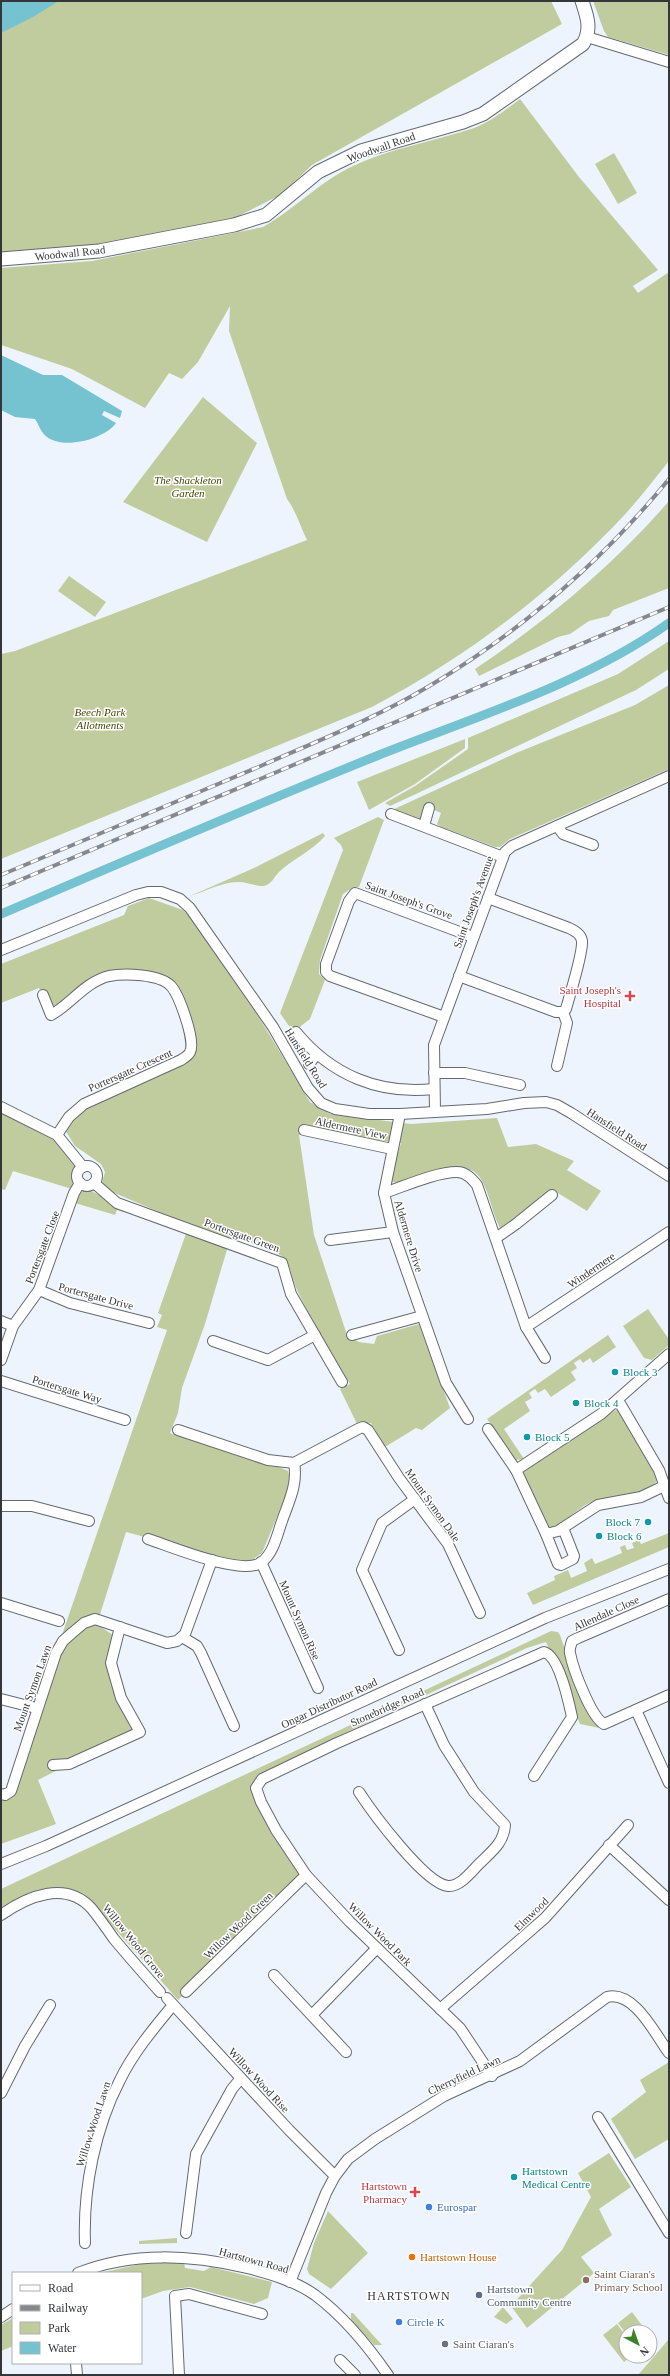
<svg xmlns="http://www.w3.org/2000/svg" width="670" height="2376" viewBox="0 0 670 2376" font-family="'Times New Roman',serif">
<rect width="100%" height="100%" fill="#eef4fd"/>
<g fill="#c1cc9e">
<polygon points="1,1 551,1 562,24 312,165 282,194 229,221 83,249 1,255"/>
<polygon points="593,1 669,1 669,55 608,37 604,31"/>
<path d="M520 99 579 177 658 270 633 286 638 293 669 272V461C649 486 629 512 606 534 538 603 457 662 372 707L1 859V654L15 651 307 540C300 526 296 511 287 499L229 331 230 306 198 362 182 379 169 373 145 408 72 369 1 345V268L92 261 263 227C295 209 319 182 353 166 391 148 431 142 471 129 489 123 505 110 520 99Z"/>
<polygon points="614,153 637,193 618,204 595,164"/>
<polygon points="203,397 257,443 207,542 123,502"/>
<path d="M669 501V588L613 610 609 616 589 621 570 634 558 637 479 676 475 669C546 621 612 567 669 501Z"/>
<polygon points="69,576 106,602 95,617 58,591"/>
<polygon points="669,641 669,669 636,690 401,801 390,806 385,803 415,786 468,749 468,738 618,674"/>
<polygon points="669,685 669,769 510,839 500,847 495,847 441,827 437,824 441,813 427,807 420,819 415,820 390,811 516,753 635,705"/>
<polygon points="465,739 465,748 415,784 369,810 357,782"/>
<polygon points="378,817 384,820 359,887 352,888 343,894 320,960 319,974 325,980 310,1019 293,1032 280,1013 343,850 341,845 334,838"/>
<path d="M323 833 325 836C312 851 294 858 279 872 274 877 272 884 264 886 257 887 245 881 237 882 222 882 204 892 190 896L254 868Z"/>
<path d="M149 898 183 910 193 920 254 1009 310 1102 330 1114 411 1124 497 1118 508 1147 536 1144 574 1161 567 1170 601 1191 587 1211 553 1190 512 1224 500 1228C492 1213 490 1195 482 1181 467 1152 422 1175 400 1182H392L390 1177 401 1143 334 1135H299L314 1235 347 1335 359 1342 374 1344 377 1336 419 1324 450 1408 422 1430 416 1428 385 1447 371 1423 357 1424 340 1389 350 1384C331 1353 313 1323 297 1290 292 1280 291 1264 283 1257 268 1246 249 1242 231 1236L205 1324 182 1388 178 1413 170 1433 269 1466 279 1467 288 1471 291 1483 262 1553 252 1560 238 1562 126 1532 97 1624 113 1635 106 1661 111 1685 134 1728 128 1734 38 1780 56 1824 1 1844V1797L14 1789 64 1629 167 1330 157 1327 162 1315 158 1313 189 1225 110 1191 102 1183 105 1172 101 1164 75 1146 65 1130 75 1115 109 1096 193 1055C199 1036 189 1021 179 1005 174 996 170 985 163 978 147 960 94 977 77 988 65 996 66 1002 50 1007L39 988 1 1003V964L124 915 128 906Z"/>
<polygon points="1,1111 63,1145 75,1164 72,1189 13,1171 5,1190 1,1189"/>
<polygon points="87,1189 125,1208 124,1212 117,1210 115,1215 75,1203 80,1193"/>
<polygon points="648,1309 668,1338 669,1345 652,1360 644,1358 623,1326"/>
<polygon points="608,1335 616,1347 593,1363 590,1358 583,1363 580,1359 574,1363 577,1368 571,1372 576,1380 551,1397 545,1389 538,1393 535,1389 529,1393 532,1398 525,1402 530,1411 504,1429 524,1459 516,1460 487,1419"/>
<path d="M617 1409H621L655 1472 658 1479C648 1498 613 1496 595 1501 578 1506 568 1521 553 1528L546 1526 525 1483 523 1473 526 1469Z"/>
<polygon points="669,1533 669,1547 533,1605 527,1593 555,1580 554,1576 568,1570 571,1578 587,1571 584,1563 592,1558 595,1564 622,1553 620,1547 625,1545 627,1550 634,1548 632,1543 639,1540 641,1544"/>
<path d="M551 1631 558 1632 560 1635 576 1682 599 1728 580 1724 546 1642 527 1648 340 1735 258 1776 252 1786 302 1877 178 2000 84 1894C51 1880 30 1891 1 1909V1889Z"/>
<polygon points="669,2062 669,2139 635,2159 611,2119 646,2092 640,2080"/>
<polygon points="609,2153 631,2187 599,2209 612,2235 581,2257 594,2273 527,2328 511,2306 562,2250 591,2197 578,2173"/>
<polygon points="328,2211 368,2253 331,2289 309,2274 307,2269 314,2243"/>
<polygon points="177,2238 177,2243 139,2244 139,2241"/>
<polygon points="184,2262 185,2268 204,2271 211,2267 272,2282 268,2298 254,2304 190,2287 163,2291 141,2299 141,2273 100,2273 141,2264"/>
<polygon points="503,2307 513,2319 506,2324 494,2317"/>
<polygon points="632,2312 647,2332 626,2334 618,2323"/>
<polygon points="351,2313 353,2313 382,2345 374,2345 351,2320"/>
<polygon points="13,2318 13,2346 1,2351 1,2325"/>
<polygon points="617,2324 626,2336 626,2356 632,2356 624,2362 603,2335"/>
<polygon points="669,2339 669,2375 638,2375"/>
</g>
<g fill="#75c3d0">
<polygon points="1,1 59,1 33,17 1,33"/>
<path d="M1 355 43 375H62L122 411 120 418 104 411 102 415 116 423C105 439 64 450 47 437 41 433 39 425 35 419L15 417 1 410Z"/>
</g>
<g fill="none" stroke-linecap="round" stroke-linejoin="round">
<path stroke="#75c3d0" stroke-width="9" d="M1 914C127 860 252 806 379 755 475 717 585 683 669 623"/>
<defs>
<g id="minor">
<polyline points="587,37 669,62"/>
<polyline points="391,814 503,857"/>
<polyline points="424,826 429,808"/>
<polyline points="557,826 563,834 593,845"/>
<path d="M488 898 569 928C575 931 581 934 582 941 583 954 570 994 566 1009L563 1012"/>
<polyline points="1,950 136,895 148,892 161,892 180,899 190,908 273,1027 308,1088 321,1103 335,1109 369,1114 400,1114 487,1109 524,1103 546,1102 557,1105 571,1113 669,1176"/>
<polyline points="459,976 556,1012 563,1012"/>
<path d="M43 995 51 1015C71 1004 85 982 109 976 124 973 160 974 171 986 179 995 196 1041 190 1052 189 1055 184 1058 181 1060L84 1104 69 1117 57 1135"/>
<polyline points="444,1017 330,976 326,972 326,964 349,901 355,893 473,937"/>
<path d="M296 1032C331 1075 379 1095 434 1089"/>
<polyline points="309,1064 317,1054"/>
<polyline points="557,1066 567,1023 563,1012"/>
<polyline points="434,1073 465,1073 520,1085"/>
<polyline points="1,1107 57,1135 83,1167"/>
<polyline points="435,1112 434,1045 505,852 512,846 669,776"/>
<polyline points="400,1114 384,1193 393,1232 446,1383 468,1419"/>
<polyline points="304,1130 392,1149"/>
<circle cx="87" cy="1176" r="10"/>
<polyline points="94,1183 117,1203 282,1263 291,1294 342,1382"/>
<path d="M384 1193C405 1186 436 1172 457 1172 466 1172 472 1179 477 1185L526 1327 545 1358"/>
<polyline points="496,1238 516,1224 552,1195"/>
<polyline points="330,1240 393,1232"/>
<polyline points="39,1290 70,1303 149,1323"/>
<polyline points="1,1321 13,1326"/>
<polyline points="526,1327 669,1232"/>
<polyline points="352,1335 422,1316"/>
<polyline points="213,1341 268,1360 315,1335"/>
<polyline points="1,1360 13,1326 39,1290 74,1193 80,1183"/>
<polyline points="1,1381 125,1420"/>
<polyline points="618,1400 659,1470 669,1498"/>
<polyline points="488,1429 516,1470 546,1534 558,1531 598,1505 641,1497 664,1486"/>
<polyline points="178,1430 268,1460 294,1463 358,1429 363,1427 368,1430 399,1478 448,1544 480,1613"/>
<polyline points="516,1470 601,1414 669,1354"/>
<polyline points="1,1506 32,1506 89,1521"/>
<polyline points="546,1534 558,1564 561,1565 573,1559 574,1556 563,1528"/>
<path d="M148 1539C170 1546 243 1577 262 1562 274 1552 277 1535 282 1521 289 1501 298 1484 294 1463"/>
<polyline points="261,1562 318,1688"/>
<path d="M669 1599 578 1638 572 1641C571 1645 569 1649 570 1653 573 1669 591 1717 604 1724L669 1695"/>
<polyline points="1,1603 59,1621"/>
<polyline points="182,1637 197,1646 201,1653 234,1726"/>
<polyline points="399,1650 362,1570 382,1523 415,1499"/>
<polyline points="1,1699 36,1708"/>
<polyline points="636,1710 669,1783"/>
<polyline points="53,1765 69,1764 140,1732 121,1698 111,1663 120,1627"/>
<path d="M359 1792C372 1812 425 1884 448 1886 460 1887 471 1872 479 1864 491 1852 504 1843 505 1825L474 1792 444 1745 425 1704"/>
<polyline points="1,1794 5,1795 11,1791 56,1653 63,1641 72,1633 84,1623 95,1619 167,1643 177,1641 185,1634 212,1560"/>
<polyline points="609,1845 669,1900"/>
<polyline points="1,1864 46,1846 545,1618 669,1569"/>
<path d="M1 1915C28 1896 66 1880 92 1909 100 1919 107 1929 114 1939 129 1957 145 1975 160 1992"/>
<polyline points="274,1975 346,2052"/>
<polyline points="186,1992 306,1875"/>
<polyline points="167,1998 289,2130 335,2176"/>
<polyline points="440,2009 545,1918 628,1825"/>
<polyline points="312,2015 377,1948"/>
<path d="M492 2076 460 2028 350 1922 306 1875 276 1830 261 1802 256 1788 262 1779 337 1743 544 1652C559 1656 569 1703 572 1717L534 1776"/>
<polyline points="1,2093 25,2046 50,2005"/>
<polyline points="598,2117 669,2233"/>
<polyline points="186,2233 196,2154 232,2089 241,2078"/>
<path d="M85 2243C83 2189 95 2128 120 2080 133 2053 154 2028 173 2005"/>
<path d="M78 2273C133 2251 191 2255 247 2268 271 2274 295 2281 315 2295 343 2316 368 2346 388 2375"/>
<path d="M290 2282 326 2193 335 2176 348 2159 375 2139 444 2096 520 2061 607 1997C634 1990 655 2034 669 2053"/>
<polyline points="1,2317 13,2309"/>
<polyline points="340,2360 355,2375"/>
<polyline points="76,2363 77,2375"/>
<polyline points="179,2375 175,2296 189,2294 262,2314"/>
</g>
<path id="major" d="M1 259 99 251 234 225 266 215 318 172 361 151 463 122 483 114 583 44C592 29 587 16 582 1"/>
</defs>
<use href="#minor" stroke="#646971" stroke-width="12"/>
<use href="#major" stroke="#646971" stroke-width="15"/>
<use href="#minor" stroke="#fff" stroke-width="10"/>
<use href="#major" stroke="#fff" stroke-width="13"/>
<defs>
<g id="rail">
<path d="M1 875C89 838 176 802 263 765 320 740 378 717 431 685 521 631 603 560 669 479"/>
<polyline points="1,888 669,607"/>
</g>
</defs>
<use href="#rail" stroke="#85898f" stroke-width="4"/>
<use href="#rail" stroke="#fff" stroke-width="2.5" stroke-dasharray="8" stroke-linecap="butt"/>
</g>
<g fill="#e0444e" stroke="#fff" stroke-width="1.5">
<path d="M628 990h4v4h4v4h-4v4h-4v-4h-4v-4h4z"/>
<path d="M413 2186h4v4h4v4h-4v4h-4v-4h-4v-4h4z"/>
</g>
<g fill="#0f9aa8" stroke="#fff" stroke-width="1.5">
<circle cx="615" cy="1372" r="4"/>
<circle cx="576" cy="1403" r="4"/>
<circle cx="527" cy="1437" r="4"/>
<circle cx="648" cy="1522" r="4"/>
<circle cx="599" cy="1536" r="4"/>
<circle cx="514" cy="2177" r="4"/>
</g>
<g fill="#3f7fe0" stroke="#fff" stroke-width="1.5">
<circle cx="429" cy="2207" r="4"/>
<circle cx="399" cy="2322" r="4"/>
</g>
<circle fill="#e8710a" stroke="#fff" stroke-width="1.5" cx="412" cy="2257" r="4"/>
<circle fill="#8d6e63" stroke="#fff" stroke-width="1.5" cx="586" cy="2280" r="4"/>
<circle fill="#5c6f8a" stroke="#fff" stroke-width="1.5" cx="479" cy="2295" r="4"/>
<circle fill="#6b7280" stroke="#fff" stroke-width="1.5" cx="445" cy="2344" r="4"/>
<g text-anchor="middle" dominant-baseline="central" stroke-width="3" stroke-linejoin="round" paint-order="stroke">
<g font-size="11" fill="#34363a" stroke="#fff">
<text transform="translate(381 147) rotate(-19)">Woodwall Road</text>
<text transform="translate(70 253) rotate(-6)">Woodwall Road</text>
<text transform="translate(409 900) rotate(20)">Saint Joseph's Grove</text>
<text transform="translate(473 902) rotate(-70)">Saint Joseph's Avenue</text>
<text transform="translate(306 1058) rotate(58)">Hansfield Road</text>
<text transform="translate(130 1070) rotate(-24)">Portersgate Crescent</text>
<text transform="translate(351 1128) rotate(12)">Aldermere View</text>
<text transform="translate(617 1129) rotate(33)">Hansfield Road</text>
<text transform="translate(242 1235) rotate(20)">Portersgate Green</text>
<text transform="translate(409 1236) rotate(73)">Aldermere Drive</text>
<text transform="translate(42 1247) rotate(-69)">Portersgate Close</text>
<text transform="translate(591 1270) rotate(-34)">Windermere</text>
<text transform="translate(96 1296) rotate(15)">Portersgate Drive</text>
<text transform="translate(67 1389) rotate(17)">Portersgate Way</text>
<text transform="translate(433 1505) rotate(55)">Mount Symon Dale</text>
<text transform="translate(606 1613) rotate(-24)">Allendale Close</text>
<text transform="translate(300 1620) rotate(66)">Mount Symon Rise</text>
<text transform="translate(32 1688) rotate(-70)">Mount Symon Lawn</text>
<text transform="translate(329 1703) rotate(-25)">Ongar Distributor Road</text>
<text transform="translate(387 1707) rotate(-24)">Stonebridge Road</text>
<text transform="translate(531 1914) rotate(-44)">Elmwood</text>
<text transform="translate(238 1925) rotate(-44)">Willow Wood Green</text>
<text transform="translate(380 1934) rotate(45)">Willow Wood Park</text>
<text transform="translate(134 1941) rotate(51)">Willow Wood Grove</text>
<text transform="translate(464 2075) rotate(-25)">Cherryfield Lawn</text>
<text transform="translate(259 2080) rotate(47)">Willow Wood Rise</text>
<text transform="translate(93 2124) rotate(-72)">Willow Wood Lawn</text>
<text transform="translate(254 2260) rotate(15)">Hartstown Road</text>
</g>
<g font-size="11" font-style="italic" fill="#404a05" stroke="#fff">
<text x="188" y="480">The Shackleton<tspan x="188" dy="13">Garden</tspan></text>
<text x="100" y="712">Beech Park<tspan x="100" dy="13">Allotments</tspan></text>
</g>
<g font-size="11" fill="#be3a42" stroke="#fff" text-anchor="end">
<text x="621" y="990">Saint Joseph's<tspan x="621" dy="13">Hospital</tspan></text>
<text x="407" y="2186">Hartstown<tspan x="407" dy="13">Pharmacy</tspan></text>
</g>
<g font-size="11" fill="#0d838f" stroke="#fff" text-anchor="start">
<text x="623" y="1372">Block 3</text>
<text x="584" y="1403">Block 4</text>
<text x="535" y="1437">Block 5</text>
<text x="640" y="1522" text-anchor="end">Block 7</text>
<text x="607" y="1536">Block 6</text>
<text x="522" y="2171">Hartstown<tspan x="522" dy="13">Medical Centre</tspan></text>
</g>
<g font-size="11" fill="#366cbe" stroke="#fff" text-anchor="start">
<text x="437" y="2207">Eurospar</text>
<text x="407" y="2322">Circle K</text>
</g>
<g font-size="11" fill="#c56008" stroke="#fff" text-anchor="start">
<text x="420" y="2257">Hartstown House</text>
</g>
<g font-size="11" fill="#785e54" stroke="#fff" text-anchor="start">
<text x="594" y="2274">Saint Ciaran's<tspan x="594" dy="13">Primary School</tspan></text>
</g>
<g font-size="11" fill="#4e5e75" stroke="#fff" text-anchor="start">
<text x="487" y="2289">Hartstown<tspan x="487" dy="13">Community Centre</tspan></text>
</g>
<g font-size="11" fill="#5b616d" stroke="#fff" text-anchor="start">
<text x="453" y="2344">Saint Ciaran's</text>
</g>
<g font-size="12" letter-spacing="1" fill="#34363a" stroke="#fff">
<text x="409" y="2296">HARTSTOWN</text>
</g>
</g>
<rect width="670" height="2376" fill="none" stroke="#34363a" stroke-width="4"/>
<rect x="12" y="2272" width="130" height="92" fill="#ffffff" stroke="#aeafb0"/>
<rect x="20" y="2285" width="20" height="6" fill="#ffffff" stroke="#aeafb0"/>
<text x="48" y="2292" font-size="12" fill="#34363a">Road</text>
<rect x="20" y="2305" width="20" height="6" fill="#85898f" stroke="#aeafb0"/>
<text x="48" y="2312" font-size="12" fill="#34363a">Railway</text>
<rect x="20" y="2322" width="20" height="12" fill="#c1cc9e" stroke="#aeafb0"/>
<text x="48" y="2332" font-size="12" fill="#34363a">Park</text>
<rect x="20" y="2342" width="20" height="12" fill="#75c3d0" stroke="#aeafb0"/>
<text x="48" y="2352" font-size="12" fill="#34363a">Water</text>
<g transform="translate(638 2344) rotate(139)"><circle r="19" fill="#ffffff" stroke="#aeafb0"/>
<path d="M0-3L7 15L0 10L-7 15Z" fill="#3c8226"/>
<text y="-6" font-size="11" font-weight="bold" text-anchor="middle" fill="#34363a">N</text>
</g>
</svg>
